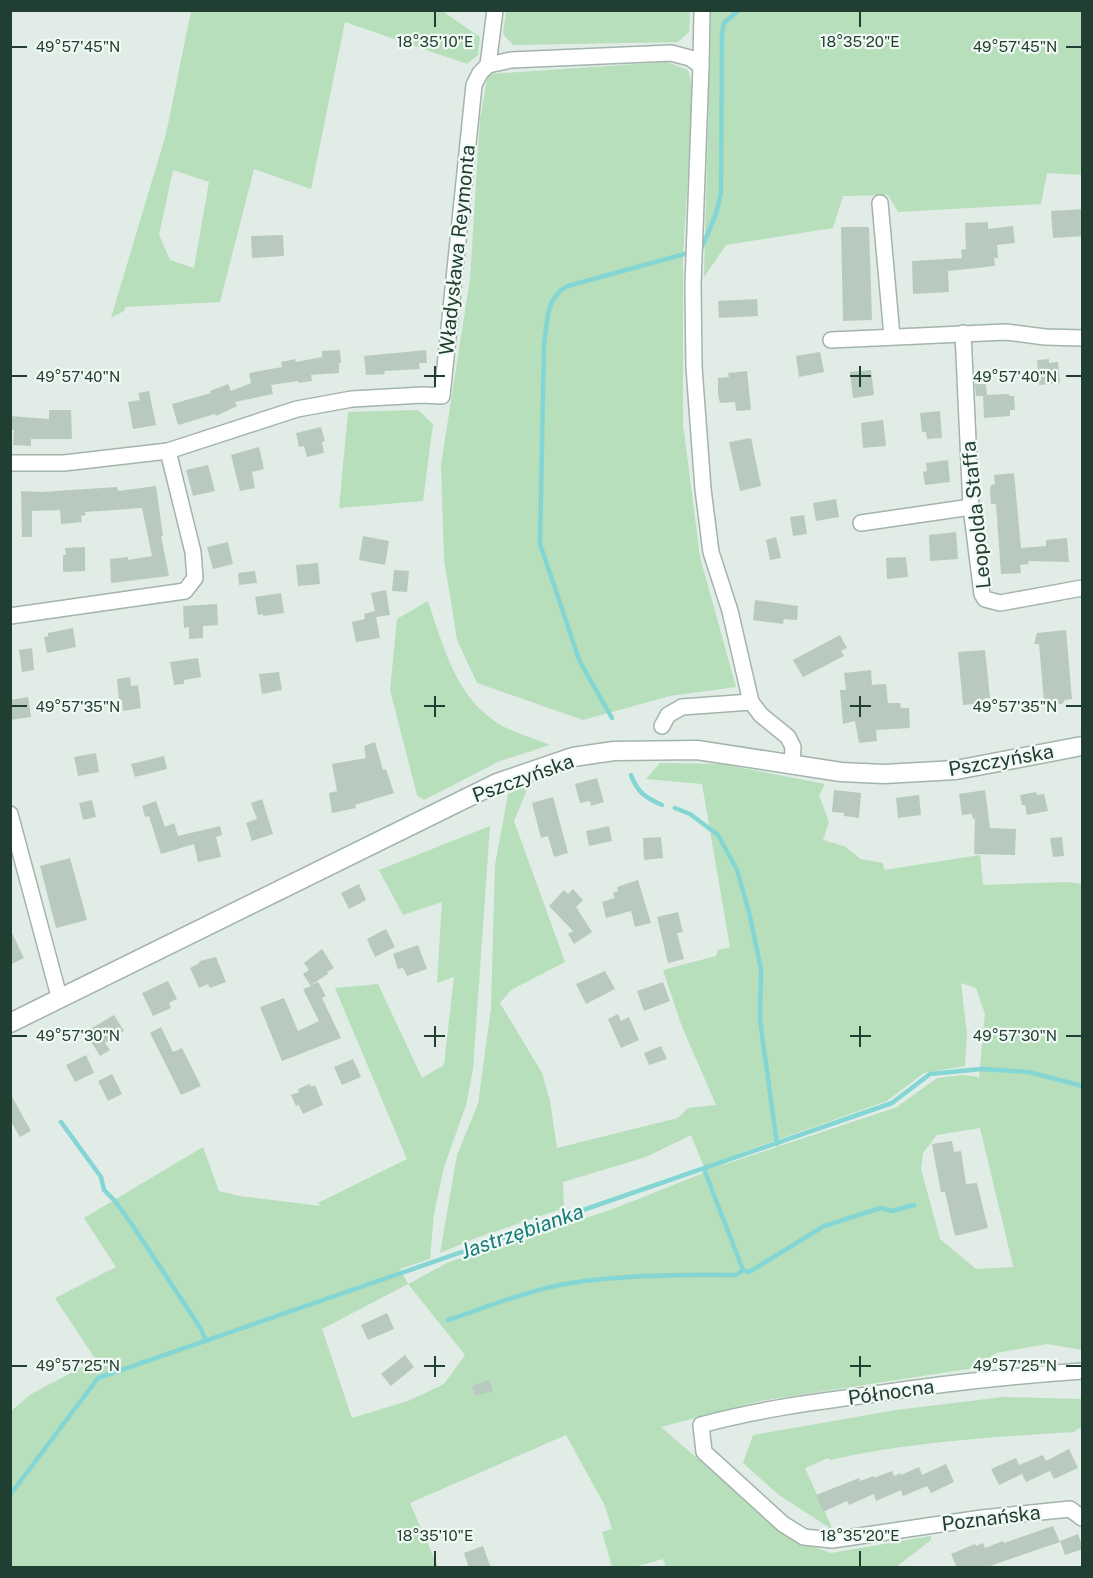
<svg xmlns="http://www.w3.org/2000/svg" width="1093" height="1578" viewBox="0 0 1093 1578" font-family="'Public Sans',sans-serif">
<rect width="100%" height="100%" fill="#e0ece5"/>
<g fill="#b7dfbb" fill-rule="evenodd">
<path d="M191 11H445V13L480 37 478 55 467 64 345 22 311 189 254 169 220 302 125 307 124 311 111 318 166 134ZM173 170 209 182 194 268 170 260 159 235Z"/>
<polygon points="506,11 690,11 689,32 678,42 513,45 503,34"/>
<polygon points="711,11 1082,11 1082,175 1047,173 1041,204 898,212 888,195 843,196 833,228 726,245 704,277"/>
<polygon points="667,62 688,70 693,91 683,256 683,424 700,557 736,687 670,696 583,720 477,683 457,640 444,559 441,465 470,279 480,119 488,74"/>
<polygon points="418,410 433,424 423,501 339,508 348,412"/>
<path d="M428 601C443 646 456 698 499 724 514 733 534 738 550 745L500 761 424 800 417 795 390 690 397 619Z"/>
<path d="M660 763 722 764 825 784 819 795 829 822 823 840 844 846 861 859 883 863 884 870 980 855 983 885 1068 882 1082 884V1350L1047 1344 996 1353 974 1368 760 1401 661 1427 789 1538 831 1553 931 1536V1540L896 1567 666 1568 663 1559 635 1567H612L602 1532 612 1529 605 1506 566 1435 410 1503 438 1567 11 1568V1411L31 1394 96 1360 55 1298 116 1267 84 1218 203 1147 219 1191 239 1196 321 1206 318 1203 407 1159 335 988 378 984 422 1078 444 1065 454 977 437 983 442 902 403 915 379 870 490 826 473 1069 466 1105 444 1167 434 1214 430 1259 400 1269 408 1284 449 1262 613 1209 706 1172 691 1135 646 1157 563 1182 564 1208 476 1238 440 1253 457 1155 478 1104 491 1008 495 865 508 794 529 785 514 821 565 962 511 990 500 1003 542 1073 550 1101 557 1148 678 1118 688 1108 716 1105 681 1024 663 970 716 956 718 950 730 947 702 784 646 779ZM961 983 976 988 985 1014 979 1077 963 1075 937 1078 897 1107 720 1166 738 1157 737 1154 887 1101 924 1073 965 1066 967 1034ZM980 1128 1013 1266V1267L976 1269 940 1239 921 1169 923 1153 937 1135ZM408 1284 465 1355 444 1384 408 1401 352 1418 322 1329Z"/>
<path d="M1003 1397 1082 1399V1428L1077 1429 1074 1432C992 1437 910 1442 830 1460L828 1458 805 1468 833 1530 779 1495 743 1463 753 1435 896 1410Z"/>
</g>
<g fill="none" stroke-linecap="round" stroke-linejoin="round">
<g stroke="#84d6d4" stroke-width="4.5">
<polyline points="702,247 716,214 721,193 722,34 724,23 739,10"/>
<polyline points="612,718 580,662 540,544 544,344 548,314 552,301 561,290 568,286 688,253"/>
<path d="M631 775C637 792 646 798 662 805"/>
<polyline points="675,808 690,814 718,835 737,870 749,912 761,969 760,1020 777,1144"/>
<polyline points="61,1122 101,1177 104,1190 115,1201 133,1226 201,1329 206,1341"/>
<polyline points="704,1169 743,1270"/>
<path d="M448 1320C493 1305 538 1286 585 1281 634 1275 686 1274 736 1275L743 1270 749 1272 824 1226 881 1208 892 1211 914 1205"/>
<polyline points="10,1495 98,1378 892,1103 930,1074 981,1069 1029,1072 1082,1086"/>
</g>
</g>
<g fill="#b8cac0">
<polygon points="1083,209 1083,236 1053,238 1051,211"/>
<polygon points="988,222 988,229 1013,226 1015,243 997,245 998,258 994,258 995,266 948,271 949,292 913,294 912,261 962,258 961,250 966,249 965,223"/>
<polygon points="841,227 869,227 872,320 843,321"/>
<polygon points="283,235 284,256 252,258 251,236"/>
<polygon points="757,299 758,316 719,318 718,301"/>
<polygon points="340,350 341,363 339,363 339,373 311,375 312,381 298,383 298,381 271,385 273,394 235,402 237,406 216,416 215,414 178,425 172,404 211,393 210,391 228,384 231,391 251,383 249,373 282,367 281,362 295,359 296,362 322,357 322,351"/>
<polygon points="426,350 427,363 419,363 420,369 384,371 385,374 366,375 364,356"/>
<polygon points="820,352 824,372 799,377 796,356"/>
<polygon points="1049,359 1049,363 1058,362 1060,383 1039,385 1037,360"/>
<polygon points="871,370 874,395 853,398 850,372"/>
<polygon points="747,371 751,410 736,411 735,402 720,403 718,395 718,378 729,377 728,373"/>
<polygon points="975,384 986,384 987,395 1009,394 1009,396 1014,396 1015,410 1010,410 1010,416 984,418 983,396 976,396"/>
<polygon points="149,391 156,425 133,429 128,402 140,400 138,393"/>
<polygon points="49,410 71,410 72,439 31,439 31,446 13,445 14,430 10,430 10,416 49,419"/>
<polygon points="940,411 942,438 927,439 926,432 922,432 920,413"/>
<polygon points="883,420 886,446 863,448 861,423"/>
<polygon points="321,427 325,441 322,442 324,453 307,457 304,446 299,447 296,433"/>
<polygon points="751,438 761,486 740,491 729,442"/>
<polygon points="259,447 264,469 252,472 255,488 240,491 231,455"/>
<polygon points="948,460 950,482 925,485 923,472 927,471 926,463"/>
<polygon points="208,465 215,491 193,496 186,470"/>
<polygon points="1014,473 1021,548 1046,546 1046,540 1067,538 1069,562 1028,561 1029,564 1020,565 1021,573 1001,574 996,504 991,504 990,489 991,485 995,484 994,475"/>
<polygon points="156,486 163,536 161,536 169,576 111,583 110,559 128,557 128,560 152,556 142,508 85,512 86,515 81,516 82,522 61,524 60,510 32,511 32,537 22,537 21,491 41,492 117,487 118,491"/>
<polygon points="836,499 839,517 816,521 813,503"/>
<polygon points="804,515 807,534 793,536 790,517"/>
<polygon points="956,532 958,559 930,561 929,535"/>
<polygon points="363,536 389,541 385,565 359,560"/>
<polygon points="776,537 781,558 770,560 766,540"/>
<polygon points="228,542 233,564 213,569 207,547"/>
<polygon points="85,547 85,571 63,572 63,555 66,555 65,548"/>
<polygon points="906,557 908,577 887,579 886,558"/>
<polygon points="318,563 320,584 298,586 296,565"/>
<polygon points="394,570 409,571 407,592 392,591"/>
<polygon points="255,571 257,583 239,585 238,573"/>
<polygon points="386,590 390,615 376,617 380,638 356,642 352,622 365,619 364,614 375,611 371,593"/>
<polygon points="281,593 284,613 263,616 263,614 258,615 255,597"/>
<polygon points="755,600 798,606 797,620 784,619 783,624 753,620"/>
<polygon points="217,604 218,625 203,626 203,638 189,639 189,627 184,628 183,606"/>
<polygon points="73,628 76,647 47,653 44,637 48,636 48,633"/>
<polygon points="1066,630 1072,699 1065,700 1062,704 1056,704 1052,701 1044,702 1039,644 1034,644 1037,633"/>
<polygon points="840,635 847,648 841,651 844,656 803,677 793,660"/>
<polygon points="32,648 34,670 22,672 19,650"/>
<polygon points="985,650 990,698 985,698 985,703 963,705 958,652"/>
<polygon points="198,658 201,677 184,680 184,684 174,685 170,662"/>
<polygon points="871,670 872,685 886,684 888,703 900,703 901,708 909,708 910,728 876,730 877,741 859,743 855,721 843,724 840,690 846,690 844,673"/>
<polygon points="279,672 282,690 262,694 259,674"/>
<polygon points="130,677 131,686 138,685 141,708 123,711 122,700 119,701 117,679"/>
<polygon points="28,697 31,717 10,720 10,700"/>
<polygon points="375,742 383,770 386,769 394,793 355,805 356,808 332,813 329,793 337,791 332,764 366,758 364,746"/>
<polygon points="96,753 99,772 78,776 74,757"/>
<polygon points="164,756 167,769 135,777 131,764"/>
<polygon points="597,778 604,802 591,806 590,801 580,803 575,784"/>
<polygon points="834,790 861,793 859,818 844,816 844,813 832,812"/>
<polygon points="985,790 990,828 1016,829 1015,855 974,854 975,819 973,819 972,814 962,815 959,794"/>
<polygon points="1036,792 1037,795 1044,794 1048,811 1027,815 1025,805 1022,805 1020,795"/>
<polygon points="919,795 921,815 898,818 896,798"/>
<polygon points="553,797 568,853 554,857 548,836 541,838 532,803"/>
<polygon points="262,799 273,834 252,841 246,823 257,819 251,803"/>
<polygon points="92,800 96,817 83,820 79,803"/>
<polygon points="156,801 165,827 174,823 178,836 220,826 222,835 216,837 221,857 198,862 194,844 161,854 149,816 145,817 142,806"/>
<polygon points="609,826 612,841 589,846 586,831"/>
<polygon points="661,837 663,858 644,860 643,838"/>
<polygon points="1062,837 1064,856 1053,857 1050,838"/>
<polygon points="70,858 87,920 56,928 40,866"/>
<polygon points="638,880 651,923 635,927 631,911 606,918 602,902 615,898 613,893 618,891 617,887"/>
<polygon points="359,884 366,900 349,909 341,893"/>
<polygon points="573,889 583,900 576,907 592,932 574,944 568,934 573,931 549,906 564,890 568,894"/>
<polygon points="678,912 683,932 677,933 684,959 668,963 657,917"/>
<polygon points="10,929 24,958 10,965"/>
<polygon points="386,929 395,947 375,957 367,939"/>
<polygon points="418,945 427,969 407,976 403,968 398,969 393,954"/>
<polygon points="322,949 334,968 327,972 328,974 311,985 318,982 326,996 322,998 341,1038 282,1061 260,1007 284,998 298,1031 319,1021 303,989 311,986 303,974 309,970 304,963"/>
<polygon points="216,957 226,982 210,988 208,984 199,988 190,968 198,964 200,961"/>
<polygon points="605,971 615,989 586,1004 576,984"/>
<polygon points="168,981 177,999 169,1003 171,1008 153,1016 142,993"/>
<polygon points="663,982 670,1001 644,1011 637,991"/>
<polygon points="618,1014 621,1021 629,1017 639,1040 621,1048 608,1019"/>
<polygon points="114,1015 124,1031 105,1043 110,1050 100,1056 85,1032"/>
<polygon points="161,1027 173,1052 182,1048 201,1086 181,1095 150,1033"/>
<polygon points="661,1046 667,1059 649,1065 644,1053"/>
<polygon points="86,1055 94,1073 75,1082 66,1065"/>
<polygon points="353,1059 361,1077 342,1085 334,1067"/>
<polygon points="112,1074 122,1094 108,1101 98,1081"/>
<polygon points="310,1084 311,1087 315,1085 323,1105 303,1114 299,1105 296,1106 291,1095 299,1092 298,1089"/>
<polygon points="10,1093 31,1131 20,1137 10,1120"/>
<polygon points="952,1141 954,1152 961,1151 966,1184 977,1183 988,1228 955,1236 945,1192 941,1192 932,1144"/>
<polygon points="387,1313 394,1329 368,1340 361,1325"/>
<polygon points="405,1355 414,1367 391,1386 381,1374"/>
<polygon points="489,1380 493,1391 475,1396 472,1386"/>
<polygon points="1069,1449 1078,1468 1054,1479 1050,1471 1026,1482 1022,1474 999,1485 991,1469 1016,1458 1019,1465 1043,1455 1046,1461"/>
<polygon points="946,1464 954,1482 931,1493 927,1486 903,1496 901,1490 876,1501 874,1494 849,1505 847,1501 823,1512 816,1495 859,1478 860,1481 874,1476 874,1478 892,1471 894,1476 901,1473 901,1475 919,1467 922,1475"/>
<polygon points="1053,1526 1060,1542 984,1568 957,1568 951,1554 975,1544 976,1546 983,1543 985,1548 1003,1541 1004,1543"/>
<polygon points="1078,1534 1083,1549 1065,1555 1060,1541"/>
<polygon points="483,1546 491,1568 469,1568 464,1553"/>
</g>
<g fill="none" stroke-linecap="round" stroke-linejoin="round">
<defs>
<g id="minor">
<polyline points="495,10 488,65 511,60 671,53 690,58 701,66 702,10"/>
<polyline points="701,66 693,285 694,367 703,489 711,552 730,611 751,702 761,715 788,737 793,747 792,764"/>
<polyline points="880,203 892,336"/>
<polyline points="963,333 971,507 982,594 985,599 1000,603 1082,588"/>
<polyline points="831,340 1006,332 1045,337 1082,338"/>
<polyline points="10,463 64,463 168,451 297,409 352,399 423,395 442,396 474,85 480,73 488,65"/>
<polyline points="861,523 971,507"/>
<polyline points="10,616 185,591 195,578 193,552 168,451"/>
<polyline points="662,726 668,715 682,707 751,702"/>
<polyline points="10,814 57,989 61,999"/>
<path d="M1082 1371C1011 1376 939 1384 868 1395 812 1402 756 1410 701 1425L704 1452 783 1524 804 1537 832 1540 982 1518 1070 1509 1082 1518"/>
</g>
<polyline id="tertiary" points="10,1023 497,783 573,757 614,751 697,750 841,772 884,774 956,770 1082,746"/>
</defs>
<use href="#minor" stroke="#a3b4ab" stroke-width="18"/>
<use href="#tertiary" stroke="#a3b4ab" stroke-width="21"/>
<use href="#minor" stroke="#fff" stroke-width="15"/>
<use href="#tertiary" stroke="#fff" stroke-width="18"/>
</g>
<path fill="none" stroke="#203e31" stroke-width="2" d="M435 12V27M860 12V27M12 47H27M1066 47H1081M435 366V387M860 366V387M12 376H27M424 376H445M850 376H871M1066 376H1081M435 696V717M860 696V717M12 706H27M424 706H445M850 706H871M1066 706H1081M435 1026V1047M860 1026V1047M12 1036H27M424 1036H445M850 1036H871M1066 1036H1081M435 1356V1377M860 1356V1377M12 1366H27M424 1366H445M850 1366H871M1066 1366H1081M435 1551V1566M860 1551V1566"/>
<g text-anchor="middle" dominant-baseline="central" stroke-width="4.5" stroke-linejoin="round" paint-order="stroke">
<g font-size="20" fill="#203e31" stroke="#f1f9f4">
<text transform="translate(457 250) rotate(-84)">Władysława Reymonta</text>
<text transform="translate(976 515) rotate(-96)">Leopolda Staffa</text>
<text transform="translate(1001 760) rotate(-10)">Pszczyńska</text>
<text transform="translate(523 778) rotate(-20)">Pszczyńska</text>
<text transform="translate(891 1392) rotate(-8)">Północna</text>
<text transform="translate(991 1518) rotate(-7)">Poznańska</text>
</g>
<g font-size="21" font-style="italic" fill="#157a79" stroke="#f1f9f4">
<text transform="translate(522 1231) rotate(-19)">Jastrzębianka</text>
</g>
</g>
<g font-size="15" text-anchor="middle" fill="#203e31" stroke="#f1f9f4" stroke-width="4.5" stroke-linejoin="round" paint-order="stroke">
<text x="435" y="47">18°35'10"E</text>
<text x="860" y="47">18°35'20"E</text>
<text x="78" y="52">49°57'45"N</text>
<text x="1015" y="52">49°57'45"N</text>
<text x="78" y="382">49°57'40"N</text>
<text x="1015" y="382">49°57'40"N</text>
<text x="78" y="712">49°57'35"N</text>
<text x="1015" y="712">49°57'35"N</text>
<text x="78" y="1041">49°57'30"N</text>
<text x="1015" y="1041">49°57'30"N</text>
<text x="78" y="1371">49°57'25"N</text>
<text x="1015" y="1371">49°57'25"N</text>
<text x="435" y="1541">18°35'10"E</text>
<text x="860" y="1541">18°35'20"E</text>
</g>
<rect width="1093" height="1578" fill="none" stroke="#203e31" stroke-width="24"/>
</svg>
